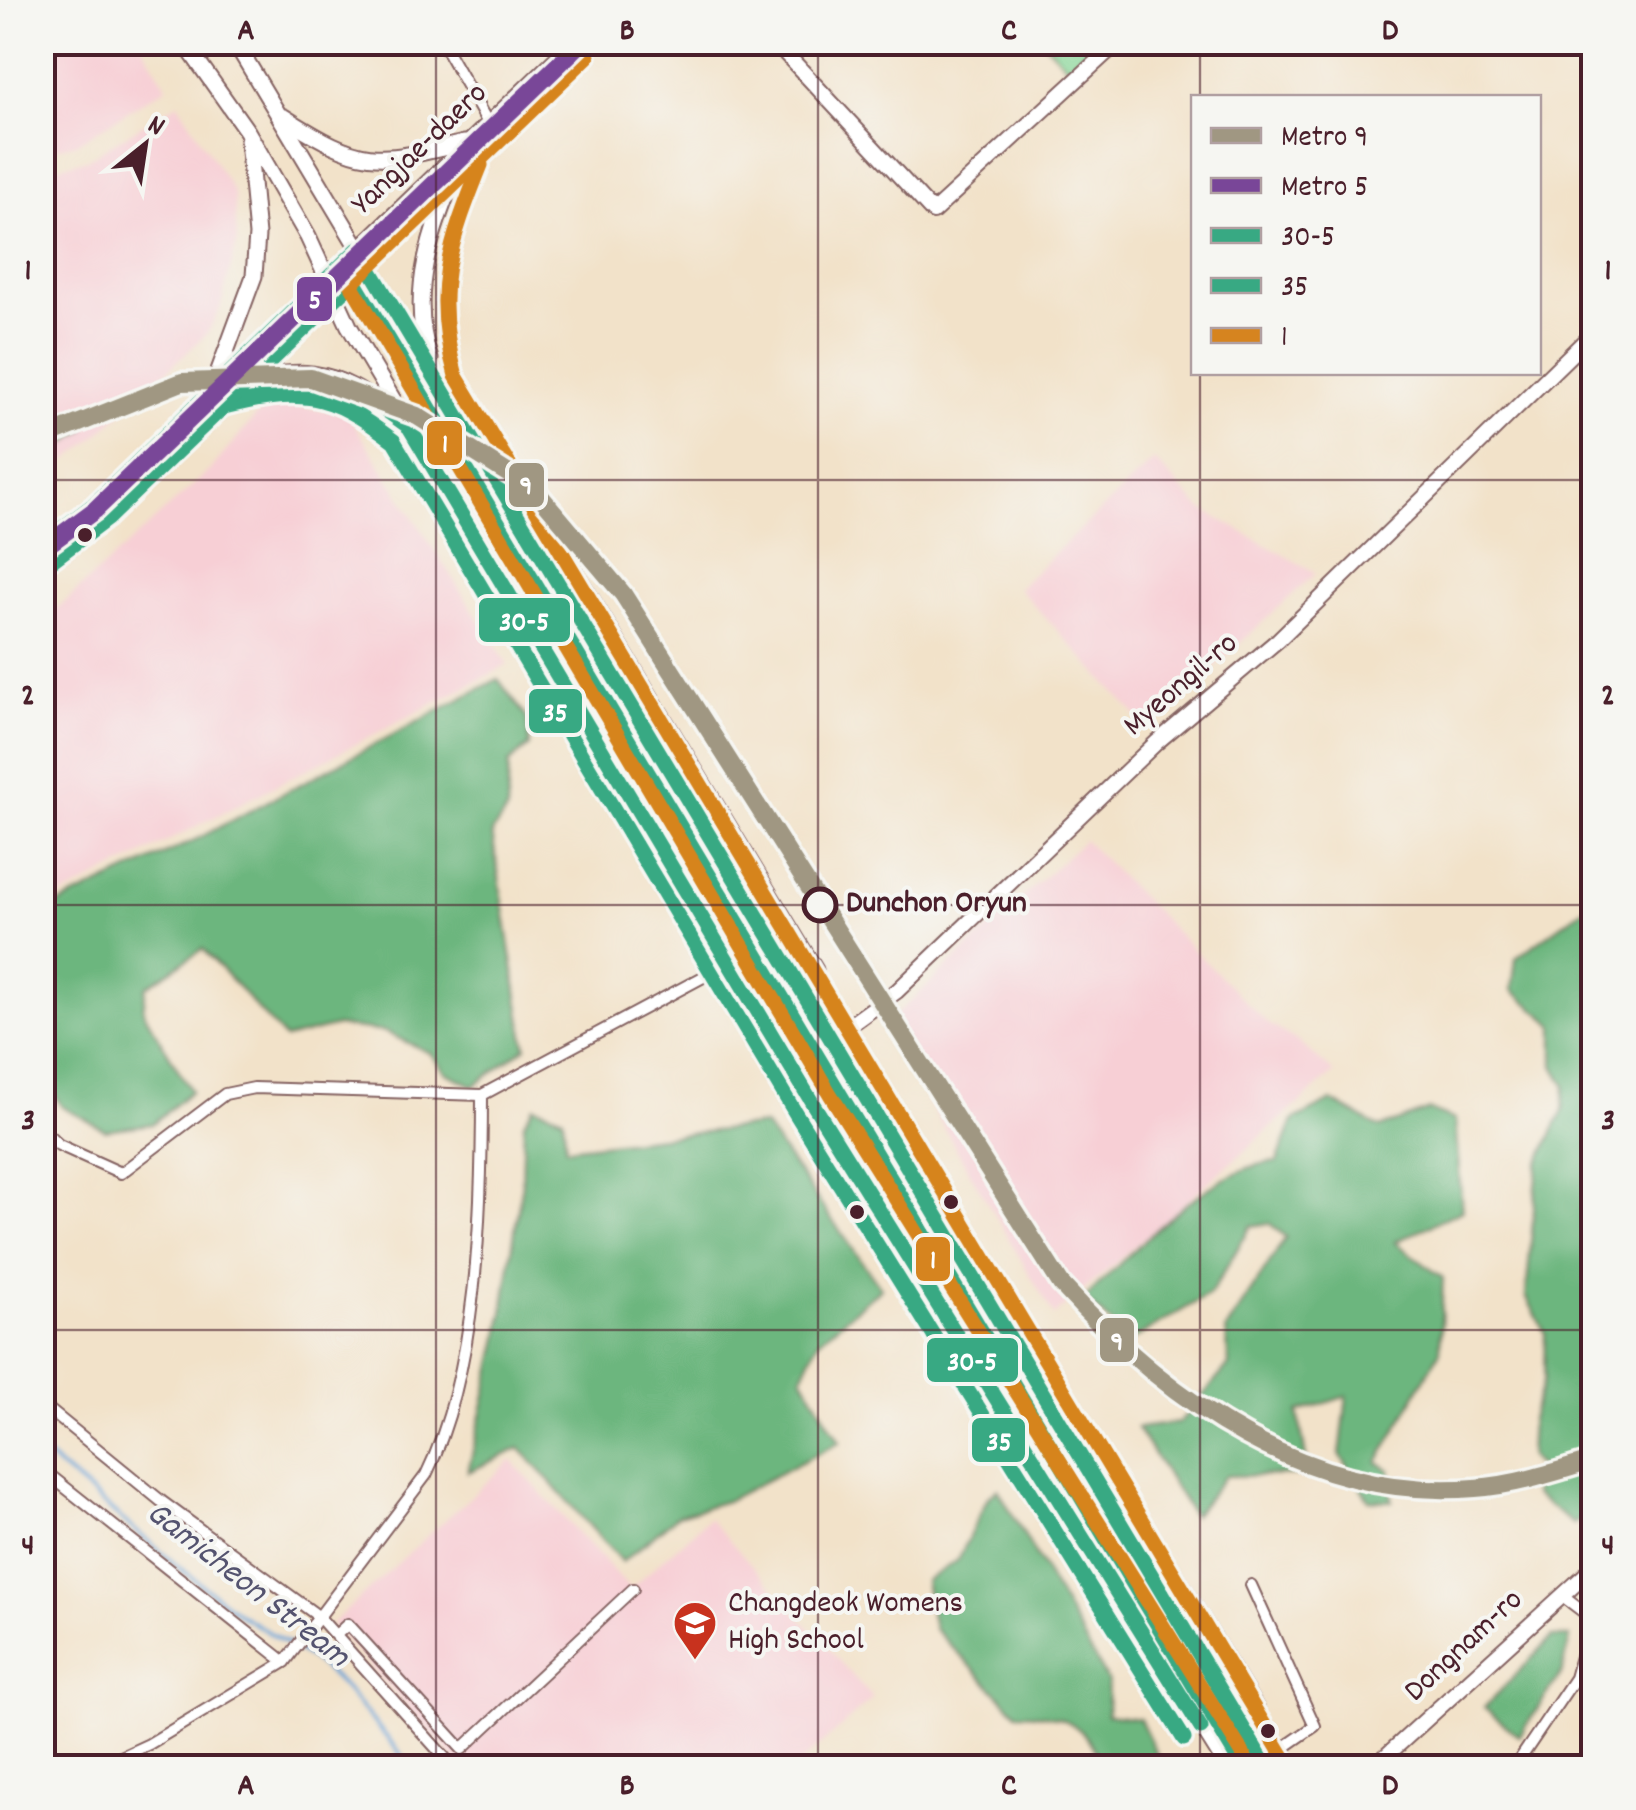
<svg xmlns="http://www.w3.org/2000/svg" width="1636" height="1810" viewBox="0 0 1636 1810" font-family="Dekko,sans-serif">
<rect width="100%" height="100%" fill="#f6f6f2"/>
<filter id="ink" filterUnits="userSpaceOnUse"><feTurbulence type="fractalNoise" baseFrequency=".01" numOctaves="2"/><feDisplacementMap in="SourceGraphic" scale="20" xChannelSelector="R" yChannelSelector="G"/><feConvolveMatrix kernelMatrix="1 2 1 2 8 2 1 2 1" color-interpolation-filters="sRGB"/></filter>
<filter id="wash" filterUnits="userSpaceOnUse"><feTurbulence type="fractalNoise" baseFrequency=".0048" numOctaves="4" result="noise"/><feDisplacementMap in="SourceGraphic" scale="40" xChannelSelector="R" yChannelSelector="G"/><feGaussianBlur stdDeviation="2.25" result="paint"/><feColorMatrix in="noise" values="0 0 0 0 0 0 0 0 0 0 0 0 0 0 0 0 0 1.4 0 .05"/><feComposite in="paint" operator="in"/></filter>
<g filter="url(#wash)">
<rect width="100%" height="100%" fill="#f2e2c9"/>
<g fill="#f7cfd5">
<polygon points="43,42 141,43 167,87 77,143 43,151"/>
<polygon points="178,103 234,193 237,243 220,309 207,334 90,442 43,479 43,170 86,160"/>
<polygon points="276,403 347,413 508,665 43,906 43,617 64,603 211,469 256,416"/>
<polygon points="1154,460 1200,508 1316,573 1148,728 1018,588"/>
<polygon points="1084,840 1267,1023 1299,1042 1334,1073 1054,1316 884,1026"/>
<polygon points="511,1460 630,1589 709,1518 873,1698 796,1767 462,1767 331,1624"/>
</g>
<g fill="#85d595" stroke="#687a60" stroke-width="2.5">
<polygon points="1044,43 1096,43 1068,67"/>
<polygon points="43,399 85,429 43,460"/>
</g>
<g fill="#6cb67e" stroke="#5b6a54" stroke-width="2.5">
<polygon points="498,679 527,718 529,746 509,763 507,810 492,833 526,1047 474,1086 446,1073 430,1053 385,1032 337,1026 285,1039 203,949 146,987 143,1011 191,1091 152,1124 105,1130 61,1106 45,1075 49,1027 44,932 57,905 197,839"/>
<polygon points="1593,902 1594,1512 1573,1524 1533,1494 1541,1469 1529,1457 1531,1419 1544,1379 1545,1333 1526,1296 1538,1164 1563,1111 1565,1085 1554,1066 1554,1025 1512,990 1516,958"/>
<path d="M1332 1101 1380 1128 1429 1110 1455 1120 1462 1210 1395 1242 1443 1278 1440 1351 1378 1462 1390 1470 1392 1501 1369 1500 1340 1455 1347 1396 1298 1412 1309 1475 1225 1476 1193 1516 1137 1428 1179 1423 1229 1365 1226 1330 1286 1237 1269 1223 1251 1226 1211 1293 1131 1341 1084 1299C1129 1255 1212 1164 1277 1162L1293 1121Z"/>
<polygon points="534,1106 563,1117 566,1148 764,1125 881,1288 818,1341 802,1376 840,1442 726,1501 678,1515 622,1562 520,1448 468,1472 500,1333 522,1182 524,1122"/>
<path d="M998 1489 1108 1682 1107 1715 1140 1719 1163 1767H1096L1099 1759C1082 1719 1058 1714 1017 1713L934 1629 925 1581 958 1560 988 1497Z"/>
<polygon points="1552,1637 1570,1637 1563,1671 1519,1736 1484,1708"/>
</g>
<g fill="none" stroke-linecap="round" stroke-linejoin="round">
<polyline stroke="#64a2d6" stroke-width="4" points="42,1452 175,1564 242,1616 314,1660 341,1684 413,1768"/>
</g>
</g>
<g filter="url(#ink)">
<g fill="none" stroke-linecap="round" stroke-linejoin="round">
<defs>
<g id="street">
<polyline points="442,42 488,123"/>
<polyline points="42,1129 59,1145 121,1173 225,1094 254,1088 482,1095"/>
<polyline points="42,1404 161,1501 318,1616 454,1768"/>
<polyline points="42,1469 285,1662"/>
<polyline points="1251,1585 1315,1726 1276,1753"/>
<polyline points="1561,1595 1594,1620"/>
<polyline points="336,1635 348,1624 462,1749 633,1589"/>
<path d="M97 1768 149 1744 285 1662 426 1475C478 1369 482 1212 482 1095L750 952 757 942 760 922"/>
<polyline points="1514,1768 1575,1678 1591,1620"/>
</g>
<g id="secondary">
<polyline points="775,42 933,212 1118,42"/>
<polyline points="792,1067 897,991 1157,742 1278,640 1594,332"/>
<polyline points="1376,1765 1594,1567"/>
</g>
<g id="primary">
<polyline points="184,42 247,131 308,237 349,326 813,1104 1228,1768"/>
<polyline points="235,42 1267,1768"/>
<path d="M284 117C363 167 374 164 464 143"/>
<path d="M430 359C404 283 440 213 467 143"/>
<polyline points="214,384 254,276 257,235 248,140"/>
<path d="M215 390C302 365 328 363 401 420"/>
<polyline points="448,391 481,416 815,970 828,1022"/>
<polyline points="42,543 93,505 574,42"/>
<polyline points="979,1267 1011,1302 1257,1710 1276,1753"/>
<polyline points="943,1308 940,1296 948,1280 958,1278 983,1297"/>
<polyline points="1239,1714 1293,1768"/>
<polyline points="1362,1768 1382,1760"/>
</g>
</defs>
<use href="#street" stroke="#856362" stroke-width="14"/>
<use href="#secondary" stroke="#856362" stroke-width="18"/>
<use href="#primary" stroke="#856362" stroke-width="19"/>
<use href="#street" stroke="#fff" stroke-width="10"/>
<use href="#secondary" stroke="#fff" stroke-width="14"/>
<use href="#primary" stroke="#fff" stroke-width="15"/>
<defs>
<g id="bus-1">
<path d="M215 389C303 366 336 372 409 427L813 1104 1201 1728"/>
<polyline points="42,543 93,505 358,249 1267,1768"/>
</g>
<g id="bus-2">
<path d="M220 408C299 388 328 390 394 441L796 1114 1184 1739"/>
<polyline points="54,559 107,519 354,281 1243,1768"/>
</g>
<g id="bus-3">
<polyline points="588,56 351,284 830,1094 1245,1757"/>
<path d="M481 165C449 245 432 291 456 376L1284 1758"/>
</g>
</defs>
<use href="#bus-1" stroke="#f6f6f2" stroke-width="22"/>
<use href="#bus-2" stroke="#f6f6f2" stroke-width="22"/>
<use href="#bus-3" stroke="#f6f6f2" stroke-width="22"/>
<use href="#bus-1" stroke="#38a983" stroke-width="15"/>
<use href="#bus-2" stroke="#38a983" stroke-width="15"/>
<use href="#bus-3" stroke="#d6841f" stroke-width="15"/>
<defs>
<path id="metro-1" d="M42 438 182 382 311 378 417 416 536 491 623 594 1061 1284C1167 1401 1309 1502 1475 1488 1516 1485 1555 1472 1594 1460"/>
<polyline id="metro-2" points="42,549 95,510 582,42"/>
</defs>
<use href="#metro-1" stroke="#f6f6f2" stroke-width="25"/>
<use href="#metro-2" stroke="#f6f6f2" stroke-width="25"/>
<use href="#metro-1" stroke="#a09782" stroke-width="18"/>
<use href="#metro-2" stroke="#794698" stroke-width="18"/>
</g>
</g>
<path fill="none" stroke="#4a1f2b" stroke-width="2.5" stroke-opacity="0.55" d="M436 42V1768M818 42V1768M1200 42V98M1200 372V1768M42 480H1594M42 905H1594M42 1330H1594"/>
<defs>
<symbol id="school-pin" viewBox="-11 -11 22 30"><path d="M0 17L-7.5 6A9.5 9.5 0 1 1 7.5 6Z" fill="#c8321e" stroke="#f6f6f2"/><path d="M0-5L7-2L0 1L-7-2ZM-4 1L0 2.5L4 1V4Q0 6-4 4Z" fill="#fff"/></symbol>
</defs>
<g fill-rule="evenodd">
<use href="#school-pin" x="670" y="1598" width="50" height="68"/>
</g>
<g fill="#4a1f2b" stroke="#f6f6f2" stroke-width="4">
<circle cx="85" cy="535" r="9"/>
<circle cx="951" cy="1202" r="9"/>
<circle cx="857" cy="1212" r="9"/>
<circle cx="1268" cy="1731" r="9"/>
</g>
<circle fill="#f6f6f2" stroke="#4a1f2b" stroke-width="5" cx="820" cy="905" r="16"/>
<g text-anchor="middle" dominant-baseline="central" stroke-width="8" stroke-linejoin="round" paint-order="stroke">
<g font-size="32" fill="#4a1f2b" stroke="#f6f6f2">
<text transform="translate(421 150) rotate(-44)">Yangjae-daero</text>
<text transform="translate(1182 686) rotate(-41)">Myeongil-ro</text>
<text transform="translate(1465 1647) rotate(-43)">Dongnam-ro</text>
</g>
<g font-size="32" font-weight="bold" fill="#4a1f2b" stroke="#f6f6f2" text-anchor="start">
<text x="846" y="905">Dunchon Oryun</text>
</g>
<g font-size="32" fill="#4a1f2b" stroke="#f6f6f2" text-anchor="start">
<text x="728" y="1605">Changdeok Womens<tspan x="728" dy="37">High School</tspan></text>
</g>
<g font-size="35" font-style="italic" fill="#54536f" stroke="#f6f6f2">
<text transform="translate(247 1586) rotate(38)">Gamicheon Stream</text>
</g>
</g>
<g stroke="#f6f6f2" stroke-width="4">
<rect x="295" y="275" width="39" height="48" rx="10" fill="#794698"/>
<rect x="425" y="419" width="39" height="48" rx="10" fill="#d6841f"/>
<rect x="507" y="461" width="39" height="48" rx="10" fill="#a09782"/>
<rect x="477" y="596" width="95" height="48" rx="10" fill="#38a983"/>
<rect x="527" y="687" width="57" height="48" rx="10" fill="#38a983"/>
<rect x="914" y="1235" width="38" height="48" rx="10" fill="#d6841f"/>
<rect x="1098" y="1316" width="38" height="48" rx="10" fill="#a09782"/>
<rect x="925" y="1336" width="95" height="48" rx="10" fill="#38a983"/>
<rect x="970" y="1416" width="57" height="48" rx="10" fill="#38a983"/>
</g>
<g font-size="28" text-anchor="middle" font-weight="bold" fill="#fff">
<text x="315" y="308">5</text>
<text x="445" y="452">1</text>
<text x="526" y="494">9</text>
<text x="524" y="630">30-5</text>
<text x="555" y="721">35</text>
<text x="933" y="1268">1</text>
<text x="1117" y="1350">9</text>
<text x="972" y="1370">30-5</text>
<text x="999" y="1450">35</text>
</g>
<rect width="1636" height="1810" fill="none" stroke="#f6f6f2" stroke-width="110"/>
<rect x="1191" y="95" width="350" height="280" fill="#f6f6f2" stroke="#b1a0a2" stroke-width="2.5"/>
<rect x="1211" y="128" width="50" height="15" fill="#a09782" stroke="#b1a0a2" stroke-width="2.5"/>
<text x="1281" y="145" font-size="30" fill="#4a1f2b">Metro 9</text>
<rect x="1211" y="178" width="50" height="15" fill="#794698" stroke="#b1a0a2" stroke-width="2.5"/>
<text x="1281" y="195" font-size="30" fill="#4a1f2b">Metro 5</text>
<rect x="1211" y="228" width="50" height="15" fill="#38a983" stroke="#b1a0a2" stroke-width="2.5"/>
<text x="1281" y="245" font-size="30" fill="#4a1f2b">30-5</text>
<rect x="1211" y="278" width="50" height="15" fill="#38a983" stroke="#b1a0a2" stroke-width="2.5"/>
<text x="1281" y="295" font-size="30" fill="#4a1f2b">35</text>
<rect x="1211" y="328" width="50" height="15" fill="#d6841f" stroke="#b1a0a2" stroke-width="2.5"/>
<text x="1281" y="345" font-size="30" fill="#4a1f2b">1</text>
<g transform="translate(145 145) rotate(30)" stroke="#f6f6f2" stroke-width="8" paint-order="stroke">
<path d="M0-8L18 38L0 25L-18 38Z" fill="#4a1f2b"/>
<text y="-15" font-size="28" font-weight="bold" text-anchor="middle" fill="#4a1f2b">N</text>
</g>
<rect x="55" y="55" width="1526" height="1700" fill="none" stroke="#4a1f2b" stroke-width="4"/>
<g font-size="32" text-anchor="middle" font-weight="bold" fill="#4a1f2b">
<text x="246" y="39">A</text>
<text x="627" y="39">B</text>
<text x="1009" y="39">C</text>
<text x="1390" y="39">D</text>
<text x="28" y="279">1</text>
<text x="1608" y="279">1</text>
<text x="28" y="704">2</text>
<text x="1608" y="704">2</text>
<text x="28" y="1129">3</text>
<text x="1608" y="1129">3</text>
<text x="28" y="1554">4</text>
<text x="1608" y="1554">4</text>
<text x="246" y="1794">A</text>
<text x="627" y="1794">B</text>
<text x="1009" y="1794">C</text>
<text x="1390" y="1794">D</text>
</g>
</svg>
